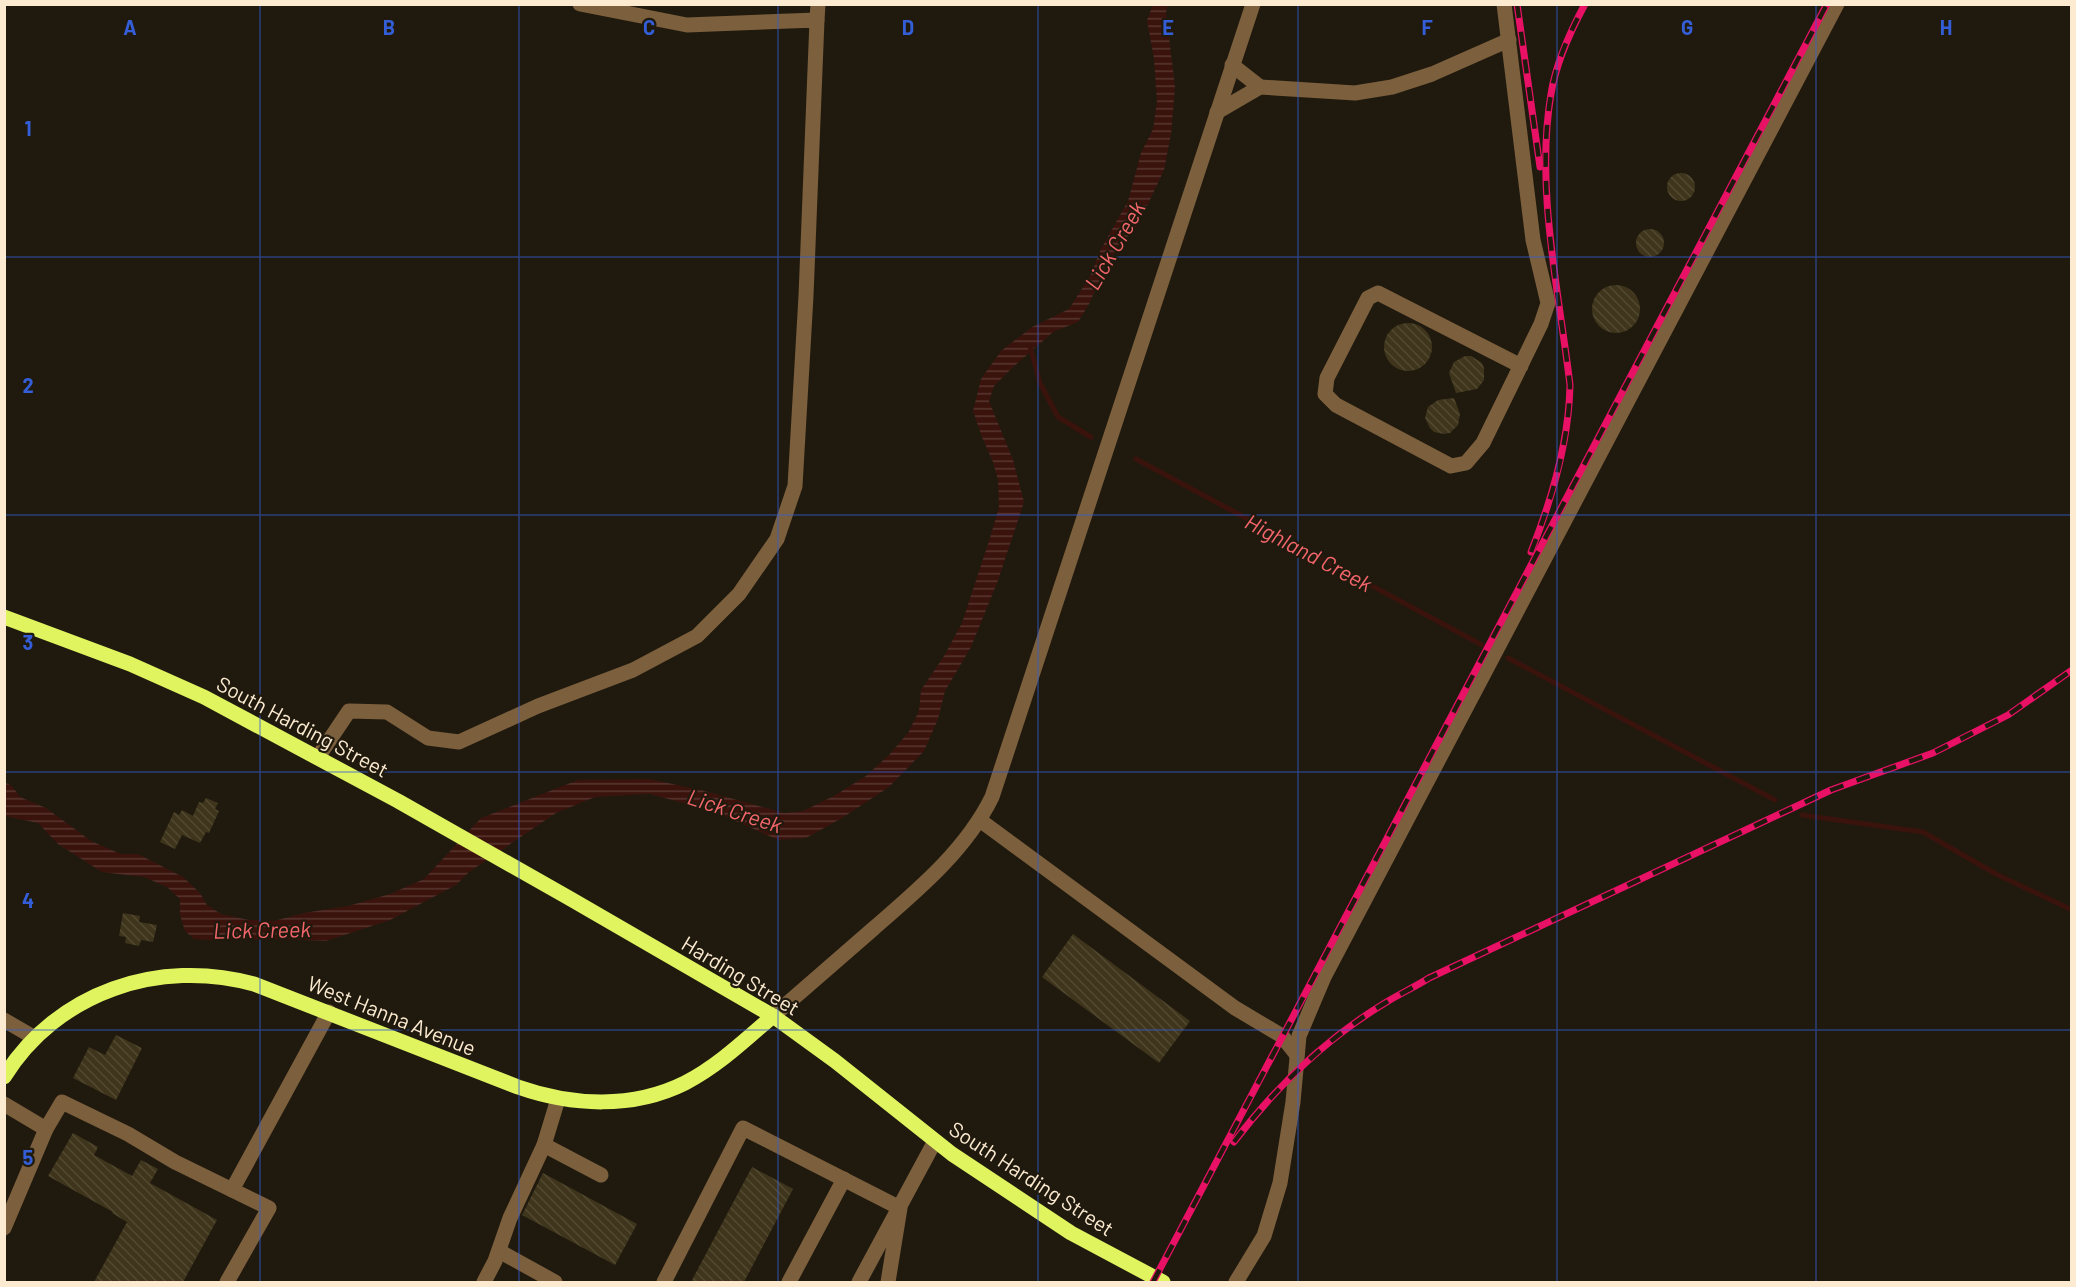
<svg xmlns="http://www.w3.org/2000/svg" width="2076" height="1287" viewBox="0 0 2076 1287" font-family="Barlow,sans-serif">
<defs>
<pattern id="water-rules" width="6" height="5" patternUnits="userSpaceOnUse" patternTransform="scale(1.5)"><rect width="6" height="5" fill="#3b130d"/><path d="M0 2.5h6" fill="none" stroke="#58362f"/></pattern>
<pattern id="building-back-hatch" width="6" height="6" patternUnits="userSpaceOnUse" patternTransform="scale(1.5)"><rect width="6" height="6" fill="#3f351c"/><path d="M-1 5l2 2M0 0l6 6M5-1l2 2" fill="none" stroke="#524931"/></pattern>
</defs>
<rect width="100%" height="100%" fill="#201a0e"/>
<polygon fill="url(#water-rules)" points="1153,5 1168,5 1166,12 1175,87 1171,134 1164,170 1138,225 1119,246 1105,268 1089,304 1078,322 1053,332 1011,369 994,386 989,401 1013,460 1024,502 997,583 971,647 945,691 938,719 924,751 889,787 842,818 806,838 778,840 711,810 649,794 595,797 556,813 469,872 456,885 390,920 326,941 282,939 208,940 194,939 185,931 180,915 180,899 167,887 144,877 102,872 58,844 38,823 5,816 4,782 12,786 20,797 46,808 91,841 121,854 138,854 183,877 200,893 207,905 221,914 249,920 274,921 304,913 348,906 390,894 424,879 481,818 578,780 649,779 705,791 784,813 803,811 834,796 866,776 889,755 908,733 919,711 921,690 944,656 962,623 990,538 999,507 998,480 993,462 982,437 973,411 981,379 1001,351 1032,327 1069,309 1090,276 1101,249 1128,201 1141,153 1153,129 1157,102 1154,59 1147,20"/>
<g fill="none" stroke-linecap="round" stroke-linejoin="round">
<g stroke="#3b130d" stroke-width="5">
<polyline points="1030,346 1040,383 1058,417 1091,437"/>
<polyline points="1136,459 1482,645"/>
<polyline points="1508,658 1775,800"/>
<polyline points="1802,815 1923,832 1996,874 2072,910"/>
</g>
</g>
<g fill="url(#building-back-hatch)">
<circle cx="1681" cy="187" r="14"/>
<circle cx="1650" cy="243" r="14"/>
<circle cx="1616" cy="309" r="24"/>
<circle cx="1408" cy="347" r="24"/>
<polygon points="1465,356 1471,356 1482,363 1484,368 1484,380 1477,389 1456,393 1449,373 1454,362"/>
<polygon points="1454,398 1460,414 1458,425 1450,433 1444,434 1434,432 1430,428 1425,418 1428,407 1438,400"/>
<polygon points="206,798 218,803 215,809 219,811 209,833 206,832 200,843 182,835 175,849 160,842 174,812 179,815 182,810 193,816 199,802 203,803"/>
<polygon points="123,913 140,916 139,922 157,925 153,942 141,940 139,946 125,943 126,937 119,936"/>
<polygon points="1073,934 1190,1021 1159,1063 1042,977"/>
<polygon points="116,1035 142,1048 116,1100 73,1078 89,1047 105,1055"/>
<polygon points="73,1133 98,1147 94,1155 132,1176 141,1160 158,1169 150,1183 217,1220 183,1282 94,1282 127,1222 112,1213 113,1212 48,1176"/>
<polygon points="752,1167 793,1189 744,1282 691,1282"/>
<polygon points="543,1173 637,1224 615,1265 522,1215"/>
</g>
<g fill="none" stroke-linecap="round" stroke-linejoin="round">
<g stroke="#7c5f3d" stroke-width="15">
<polyline points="1504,4 1533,240 1548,303 1541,324 1483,443 1466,463 1451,466 1336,405 1325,394 1327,378 1368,298 1378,293 1521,366"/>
<polyline points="817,20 818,4"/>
<polyline points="1232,65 1260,87"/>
<polyline points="1217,112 1260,87 1355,93 1392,87 1432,74 1509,40"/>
<polyline points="318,757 349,711 387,712 428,738 459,742 538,706 633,670 697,636 739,594 777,539 795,486 806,296 817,20 687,25 580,4"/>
<polyline points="981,821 1235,1008 1282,1036 1297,1055"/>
<path d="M773 1016C806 987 840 958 873 929 918 890 966 850 992 797L1253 4"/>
<polyline points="4,1020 35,1038"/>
<polyline points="4,1104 46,1129 62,1102 128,1134 175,1162 269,1208 227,1282"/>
<polyline points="544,1145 601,1175"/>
<polyline points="232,1190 329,1012"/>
<polyline points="4,1228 46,1129"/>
<polyline points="499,1251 555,1282"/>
<polyline points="484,1282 495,1261 510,1218 544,1145 558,1099"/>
<polyline points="664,1282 743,1128 900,1208 888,1282"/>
<polyline points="789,1282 844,1179"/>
<polyline points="859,1282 935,1141"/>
<polyline points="1236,1282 1264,1236 1280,1183 1293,1102 1299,1036 1324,977 1837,4"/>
</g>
<g stroke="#e0f460" stroke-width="15">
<polyline points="4,617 130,664 204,697 398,801 569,898 773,1016 835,1061 952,1154 1071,1233 1163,1282"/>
<path d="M4 1077C57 992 159 958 254 984L518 1087C572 1106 633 1109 685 1083 718 1066 745 1040 773 1016"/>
</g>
<defs>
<g id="rail">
<polyline points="1517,4 1540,167"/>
<path d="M1531 552C1552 499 1569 442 1570 385 1559 292 1535 187 1551 94 1556 62 1570 32 1585 4"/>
<path d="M1234 1142C1275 1088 1327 1038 1385 1003 1399 994 1415 987 1429 978L1831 790 1933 753 2008 715 2072 670"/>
<polyline points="1153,1282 1827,4"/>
</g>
</defs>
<use href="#rail" stroke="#e81165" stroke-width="7"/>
<use href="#rail" stroke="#201a0e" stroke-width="4.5" stroke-dasharray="14" stroke-linecap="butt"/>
</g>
<path fill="none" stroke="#335ed7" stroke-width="1.5" stroke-opacity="0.55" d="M260 4V1282M519 4V1282M778 4V1282M1038 4V1282M1298 4V1282M1557 4V1282M1816 4V1282M4 257H2072M4 515H2072M4 772H2072M4 1030H2072"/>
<g text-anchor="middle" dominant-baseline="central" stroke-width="4.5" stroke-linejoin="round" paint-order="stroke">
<g font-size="21" fill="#fcebd1" stroke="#201a0e">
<text transform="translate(303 726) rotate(28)">South Harding Street</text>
<text transform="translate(741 975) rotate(31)">Harding Street</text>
<text transform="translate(392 1015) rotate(22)">West Hanna Avenue</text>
<text transform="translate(1032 1178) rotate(33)">South Harding Street</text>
</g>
<g font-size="22" font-style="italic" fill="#f4666b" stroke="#201a0e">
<text transform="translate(1114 245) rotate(-60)">Lick Creek</text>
<text transform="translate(1309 552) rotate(28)">Highland Creek</text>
<text transform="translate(735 810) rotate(18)">Lick Creek</text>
<text transform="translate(262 929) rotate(-1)">Lick Creek</text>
</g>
</g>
<g font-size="20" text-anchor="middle" font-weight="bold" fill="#335ed7" stroke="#201a0e" stroke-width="4.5" stroke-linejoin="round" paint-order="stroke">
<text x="130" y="35">A</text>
<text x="389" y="35">B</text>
<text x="649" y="35">C</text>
<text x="908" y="35">D</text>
<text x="1168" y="35">E</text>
<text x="1427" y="35">F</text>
<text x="1687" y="35">G</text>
<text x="1946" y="35">H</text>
<text x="28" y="136">1</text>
<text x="28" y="393">2</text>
<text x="28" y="650">3</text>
<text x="28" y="908">4</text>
<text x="28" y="1165">5</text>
</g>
<rect width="2076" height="1287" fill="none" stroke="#fcebd1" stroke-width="12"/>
</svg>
